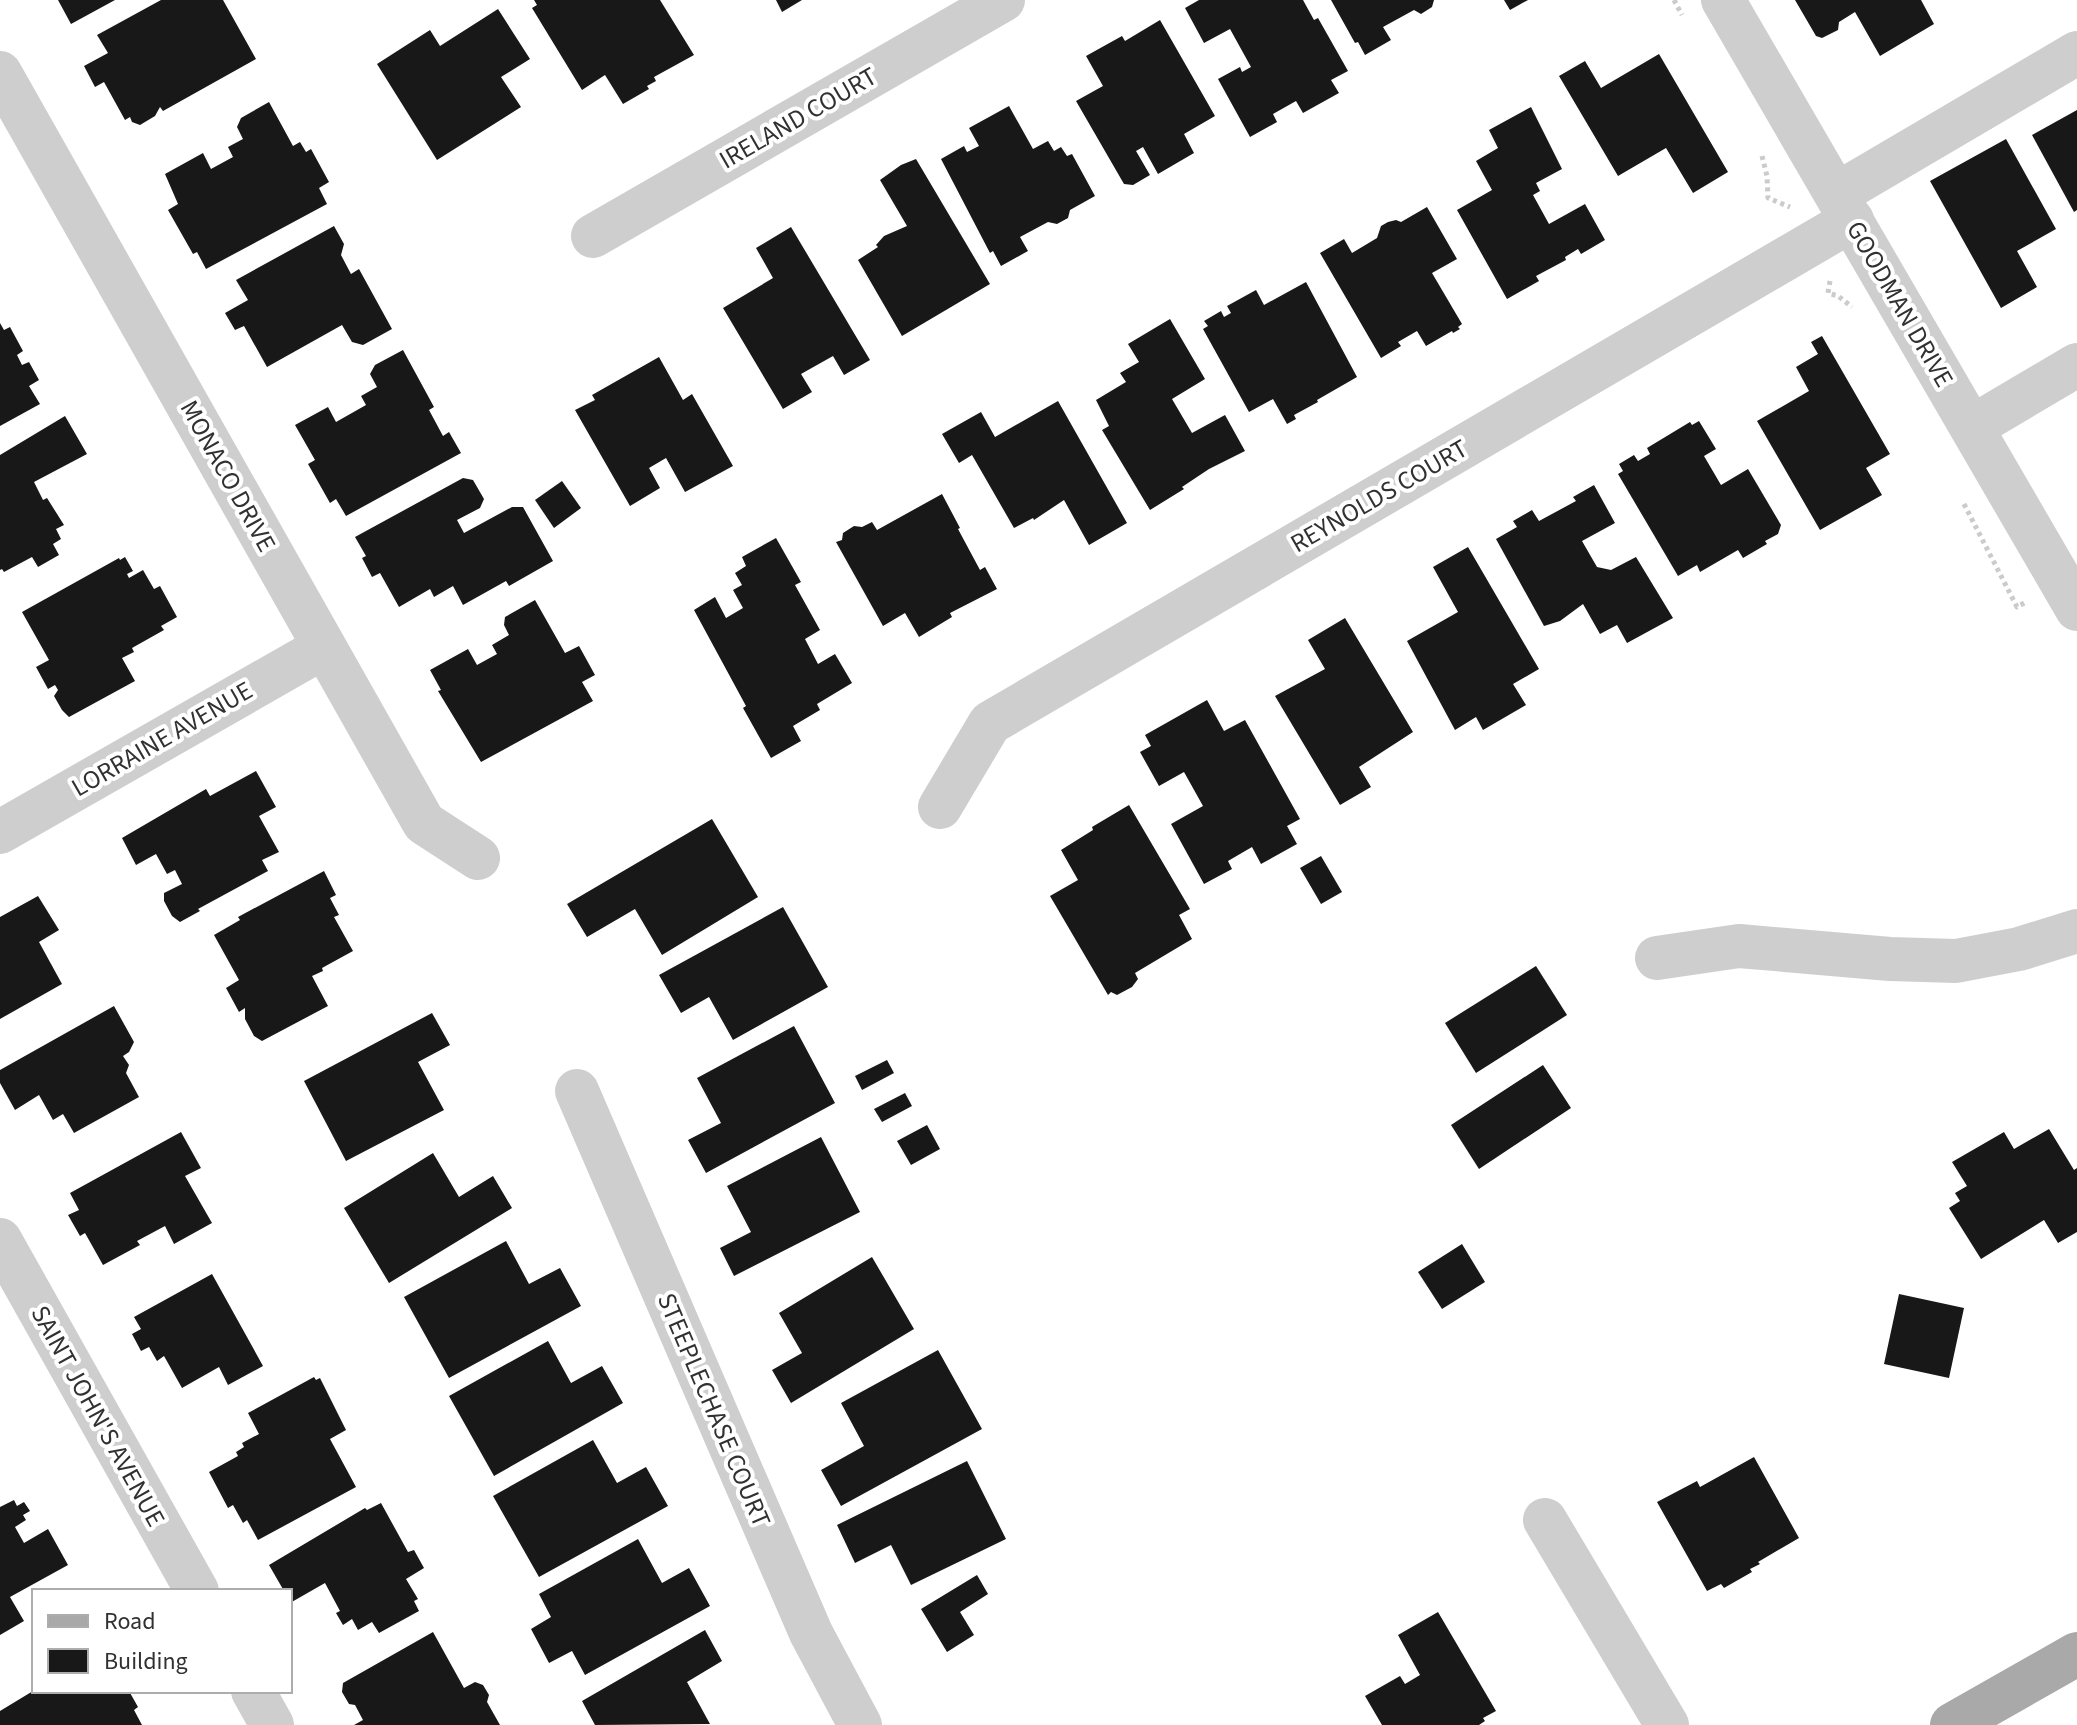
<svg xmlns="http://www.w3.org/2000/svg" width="2077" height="1725" viewBox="0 0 2077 1725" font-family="'Source Sans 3',sans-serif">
<rect width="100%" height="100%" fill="#fff"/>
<g fill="#181818">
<polygon points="58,0 115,0 71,24"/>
<polygon points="161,0 223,0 256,59 163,111 160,107 155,116 140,125 132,122 130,117 125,120 104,82 95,87 84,66 108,53 97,35"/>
<polygon points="534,0 660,0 694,55 654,77 656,81 647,86 649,89 623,104 605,75 582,90 532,8 537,5"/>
<polygon points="776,0 802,0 782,12"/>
<polygon points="1199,0 1303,0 1314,20 1318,18 1348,71 1331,80 1339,93 1303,113 1296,101 1273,114 1277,122 1250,137 1218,79 1240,67 1242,72 1251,67 1230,29 1204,43 1185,8"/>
<polygon points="1331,0 1434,0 1432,7 1421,14 1414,10 1383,27 1391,40 1365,55 1358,42 1355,43"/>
<polygon points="1504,0 1528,0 1510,10"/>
<polygon points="1795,0 1921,0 1934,24 1880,56 1855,12 1839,22 1838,30 1822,38 1816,36"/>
<polygon points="498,9 530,59 501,77 521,107 437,160 377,64 430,30 440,46"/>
<polygon points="1160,20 1215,116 1184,134 1194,153 1158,174 1143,147 1136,151 1150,175 1133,185 1124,184 1076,101 1103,86 1086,56 1122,36 1125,41"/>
<polygon points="1659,54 1728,172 1693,193 1666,148 1618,176 1559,76 1585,61 1601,88"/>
<polygon points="269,102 293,146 300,142 306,152 311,149 329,182 319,188 327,204 206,269 197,252 193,254 168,210 178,204 165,174 203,153 211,169 233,157 228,147 243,139 237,127 241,118"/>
<polygon points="1009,106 1033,149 1048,141 1054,151 1061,147 1067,156 1072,154 1095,196 1070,210 1068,218 1057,224 1048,222 1020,237 1028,251 1001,266 993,251 990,253 941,159 964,146 967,152 979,146 969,128"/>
<polygon points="1531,107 1562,169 1536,183 1540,191 1533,195 1549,224 1585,204 1605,240 1581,254 1578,249 1565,257 1566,260 1536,276 1539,281 1507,299 1457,210 1492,190 1476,161 1498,148 1489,130"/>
<polygon points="2077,110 2077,210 2074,212 2032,135"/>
<polygon points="2006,139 2056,229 2017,251 2037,287 2001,308 1930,181"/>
<polygon points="916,159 990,284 902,336 858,260 878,247 876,245 884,236 907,226 880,180 901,165"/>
<polygon points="1427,207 1457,259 1432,273 1462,324 1458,327 1460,329 1453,333 1452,331 1426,346 1417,331 1398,342 1401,346 1381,358 1320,253 1344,239 1352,253 1377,238 1381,226 1388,222 1396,220 1401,222"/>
<polygon points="334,226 344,244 341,255 351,274 359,269 392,329 363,345 352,342 342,325 267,367 244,326 235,330 225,313 248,300 236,280"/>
<polygon points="791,227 870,360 844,375 833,356 801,374 812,392 783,409 723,308 773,278 756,248"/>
<polygon points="1306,282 1357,377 1317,400 1318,402 1294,415 1296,419 1287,424 1273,399 1249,412 1203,329 1208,326 1204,321 1221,311 1224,317 1231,313 1227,306 1256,290 1264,305"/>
<polygon points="1170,319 1205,379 1172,399 1192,433 1225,415 1245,451 1209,469 1182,487 1184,489 1150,510 1102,430 1109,426 1096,400 1126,382 1120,373 1139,362 1128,344"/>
<polygon points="0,323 4,330 10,327 23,351 17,355 22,365 29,362 39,380 29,386 40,404 0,426"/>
<polygon points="1822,336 1890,454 1866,468 1882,495 1820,530 1757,421 1809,391 1796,367 1818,354 1811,342"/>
<polygon points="403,350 434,407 429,410 443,436 449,432 461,453 346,516 336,499 330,503 308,464 315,460 295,425 328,407 336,422 366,405 361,396 377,387 370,374 375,365"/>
<polygon points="659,357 683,400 692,394 733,466 685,492 666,458 649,468 660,488 630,506 575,410 595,400 592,395"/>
<polygon points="1058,401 1127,523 1089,545 1064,500 1034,520 1033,518 1014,528 972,455 959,463 942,434 981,412 995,437"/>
<polygon points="65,416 87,454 34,482 43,500 47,498 64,525 56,529 61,539 53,544 59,555 38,567 32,557 4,572 2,569 0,570 0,455"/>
<polygon points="1699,421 1716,449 1704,456 1721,485 1748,469 1781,525 1778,534 1765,541 1767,544 1743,558 1738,550 1700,572 1697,565 1678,576 1618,474 1623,471 1619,464 1634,455 1638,461 1650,454 1647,448 1690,422 1692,425"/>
<polygon points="463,478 473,480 484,499 480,508 457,520 464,533 512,507 523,507 553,561 509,586 506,581 463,605 453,586 434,597 430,589 399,607 380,573 372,577 362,558 366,556 355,537"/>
<polygon points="562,481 581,508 554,528 535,500"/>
<polygon points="1594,485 1615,523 1582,541 1597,567 1611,570 1636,557 1673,618 1627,643 1617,625 1600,634 1583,604 1560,621 1544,626 1496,539 1517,527 1513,521 1532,510 1539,521 1576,501 1573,497"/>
<polygon points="942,494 960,528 958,529 980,570 985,567 997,589 950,613 952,617 919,637 905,613 883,626 836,542 842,540 843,533 854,526 862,527 872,522 877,530"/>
<polygon points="776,538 801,582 795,585 820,630 805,639 818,664 835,654 852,683 817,704 820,710 793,726 801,741 771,758 743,708 746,706 694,610 715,597 726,618 743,608 733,590 742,585 735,573 746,566 742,557"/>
<polygon points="1468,547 1539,669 1513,684 1526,705 1483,730 1476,717 1455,730 1407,641 1458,612 1433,567"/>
<polygon points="125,557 133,571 127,574 129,578 143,570 154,589 160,586 177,617 161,626 164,630 132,648 134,652 122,658 135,681 69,717 62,710 54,696 58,690 55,685 48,689 36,667 49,660 22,612 119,558 120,560"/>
<polygon points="535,600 565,653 579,646 595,675 582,682 593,701 481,762 438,691 441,690 430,670 468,649 477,665 497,654 492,645 509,635 504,625 505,617"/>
<polygon points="1345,618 1413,732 1359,767 1371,787 1340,805 1275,696 1325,669 1308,640"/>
<polygon points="1207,700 1224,731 1245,720 1300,819 1287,826 1297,844 1261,864 1252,847 1228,861 1232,869 1204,884 1171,824 1203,806 1184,772 1159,786 1140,752 1151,746 1145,735"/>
<polygon points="256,771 276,807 259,816 279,852 262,860 268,871 198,909 200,911 180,922 172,916 164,901 164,893 182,884 175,870 167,874 156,854 136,865 122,838 206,789 210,796"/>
<polygon points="1129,805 1190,909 1179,915 1192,939 1135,973 1138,979 1132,987 1117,995 1111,992 1108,995 1050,896 1078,880 1061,850 1093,830 1092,827"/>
<polygon points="712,819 758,897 662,955 635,909 587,937 567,904"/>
<polygon points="1321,856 1342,892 1321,904 1300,868"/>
<polygon points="324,871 336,895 330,898 339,915 334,917 353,951 322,968 323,971 312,976 328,1006 262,1041 254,1036 245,1019 245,1008 239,1012 226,988 239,980 214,935 240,920 238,917"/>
<polygon points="38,896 59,930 39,942 62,984 0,1019 0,917"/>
<polygon points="783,907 828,987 733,1040 709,997 681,1013 659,975"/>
<polygon points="1536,966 1567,1015 1476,1073 1445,1023"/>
<polygon points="114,1006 134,1042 129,1052 123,1056 129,1065 126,1073 139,1097 74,1133 63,1114 53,1120 39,1095 15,1110 0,1083 0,1070"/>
<polygon points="432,1013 450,1045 418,1062 444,1110 346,1161 304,1081"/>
<polygon points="794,1026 835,1103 706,1173 688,1140 721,1123 697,1078"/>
<polygon points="887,1060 894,1073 862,1090 855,1076"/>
<polygon points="1543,1065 1571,1108 1479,1169 1451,1125"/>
<polygon points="905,1093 912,1106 882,1122 874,1109"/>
<polygon points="927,1125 940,1149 911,1165 897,1141"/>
<polygon points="2049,1129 2074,1170 2077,1168 2077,1232 2058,1243 2044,1220 1981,1259 1949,1208 1960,1201 1955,1193 1967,1186 1952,1162 2004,1132 2014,1149"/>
<polygon points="181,1132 201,1168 185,1176 212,1223 174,1244 165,1226 137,1241 140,1245 103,1265 85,1233 80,1236 68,1215 79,1210 70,1193"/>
<polygon points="821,1137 860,1212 734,1276 720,1248 751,1232 727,1186"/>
<polygon points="433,1153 459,1197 493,1176 512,1208 389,1283 344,1208"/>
<polygon points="506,1241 529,1284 560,1268 581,1306 449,1378 404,1297"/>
<polygon points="1462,1244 1485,1282 1442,1309 1418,1272"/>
<polygon points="872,1257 914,1329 791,1403 772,1370 802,1353 779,1313"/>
<polygon points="212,1274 263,1366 228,1385 219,1367 182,1388 164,1356 157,1361 149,1347 141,1351 132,1334 141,1329 134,1317"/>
<polygon points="1899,1294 1964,1308 1949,1378 1884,1364"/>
<polygon points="548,1341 571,1383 602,1366 623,1403 494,1476 449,1396"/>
<polygon points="938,1350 982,1429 841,1506 821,1470 864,1446 841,1403"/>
<polygon points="314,1377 316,1380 320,1378 346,1430 330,1439 356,1487 258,1540 247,1520 243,1523 233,1505 228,1508 209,1472 238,1456 236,1452 244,1447 242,1443 259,1434 248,1413"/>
<polygon points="593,1440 617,1483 646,1467 668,1506 539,1577 493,1496"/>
<polygon points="1754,1457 1799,1538 1758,1562 1760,1564 1750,1569 1752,1572 1724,1588 1721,1584 1707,1591 1657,1502 1697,1481 1700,1487"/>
<polygon points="967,1461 1006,1539 911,1585 891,1545 855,1563 837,1525"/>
<polygon points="14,1500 17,1506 24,1502 30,1511 23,1515 26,1520 15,1527 24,1543 48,1529 68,1565 10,1597 24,1621 0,1635 0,1507"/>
<polygon points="381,1503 408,1552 414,1550 424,1568 406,1579 418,1599 414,1601 419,1611 379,1633 372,1622 358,1630 352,1619 343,1625 336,1613 340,1611 325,1583 290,1603 290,1591 284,1591 269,1565 365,1508 367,1510"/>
<polygon points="638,1539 662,1583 689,1568 710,1606 585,1675 572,1651 549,1663 531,1629 551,1617 539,1594"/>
<polygon points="977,1575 988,1594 960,1612 974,1635 947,1652 921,1609"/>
<polygon points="1438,1612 1496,1711 1483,1718 1485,1721 1479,1725 1382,1725 1365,1696 1400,1676 1405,1684 1420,1675 1398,1635"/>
<polygon points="705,1630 722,1661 687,1682 710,1724 595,1725 582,1701"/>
<polygon points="433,1632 464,1688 475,1682 483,1685 489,1695 487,1702 500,1725 354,1725 363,1720 355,1705 349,1704 342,1692 343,1683"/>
<polygon points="33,1691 129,1691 138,1707 134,1710 142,1725 0,1725 0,1711"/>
</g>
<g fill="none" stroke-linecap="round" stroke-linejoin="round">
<g stroke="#cbcbcb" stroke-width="5" stroke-dasharray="4 4" stroke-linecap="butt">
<polyline points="1674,0 1682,15"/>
<polyline points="1762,156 1767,176 1768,198 1790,207"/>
<polyline points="1830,281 1828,293 1838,296 1852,307"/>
<polyline points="1964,504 2017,607 2026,602"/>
</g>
<g stroke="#cecece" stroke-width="44">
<polyline points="1723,0 2077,609"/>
<polyline points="0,73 424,823 478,858"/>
<polyline points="1837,194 2077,53"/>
<polyline points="593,236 1003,0"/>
<polyline points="1972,427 2077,365"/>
<polyline points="940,807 990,723 1852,220"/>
<polyline points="0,832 324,647"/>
<polyline points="1657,958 1739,946 1890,959 1956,961 2019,949 2077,931"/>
<polyline points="577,1091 811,1633 860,1725"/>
<polyline points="0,1240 197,1591"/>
<polyline points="1545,1520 1667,1725"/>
<polyline points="253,1691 272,1725"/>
</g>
<polyline stroke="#a9a9a9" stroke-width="44" points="1952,1725 2077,1654"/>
</g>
<g text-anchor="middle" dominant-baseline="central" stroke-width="8" stroke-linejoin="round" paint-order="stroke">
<g font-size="26" fill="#313131" stroke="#fff">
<text transform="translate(798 118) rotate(-30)">IRELAND COURT</text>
<text transform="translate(1900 304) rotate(60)">GOODMAN DRIVE</text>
<text transform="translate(228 476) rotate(61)">MONACO DRIVE</text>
<text transform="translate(1379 496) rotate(-30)">REYNOLDS COURT</text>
<text transform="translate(162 739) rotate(-30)">LORRAINE AVENUE</text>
<text transform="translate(714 1410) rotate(67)">STEEPLECHASE COURT</text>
<text transform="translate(98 1416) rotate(61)">SAINT JOHN'S AVENUE</text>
</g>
</g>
<rect x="32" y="1589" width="260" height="104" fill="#ffffff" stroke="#adadad" stroke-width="2"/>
<rect x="48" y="1615" width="40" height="12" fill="#a9a9a9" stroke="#adadad" stroke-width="2"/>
<text x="104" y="1629" font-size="24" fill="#313131">Road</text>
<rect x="48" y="1649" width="40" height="24" fill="#181818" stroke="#adadad" stroke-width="2"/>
<text x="104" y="1669" font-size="24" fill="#313131">Building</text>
</svg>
